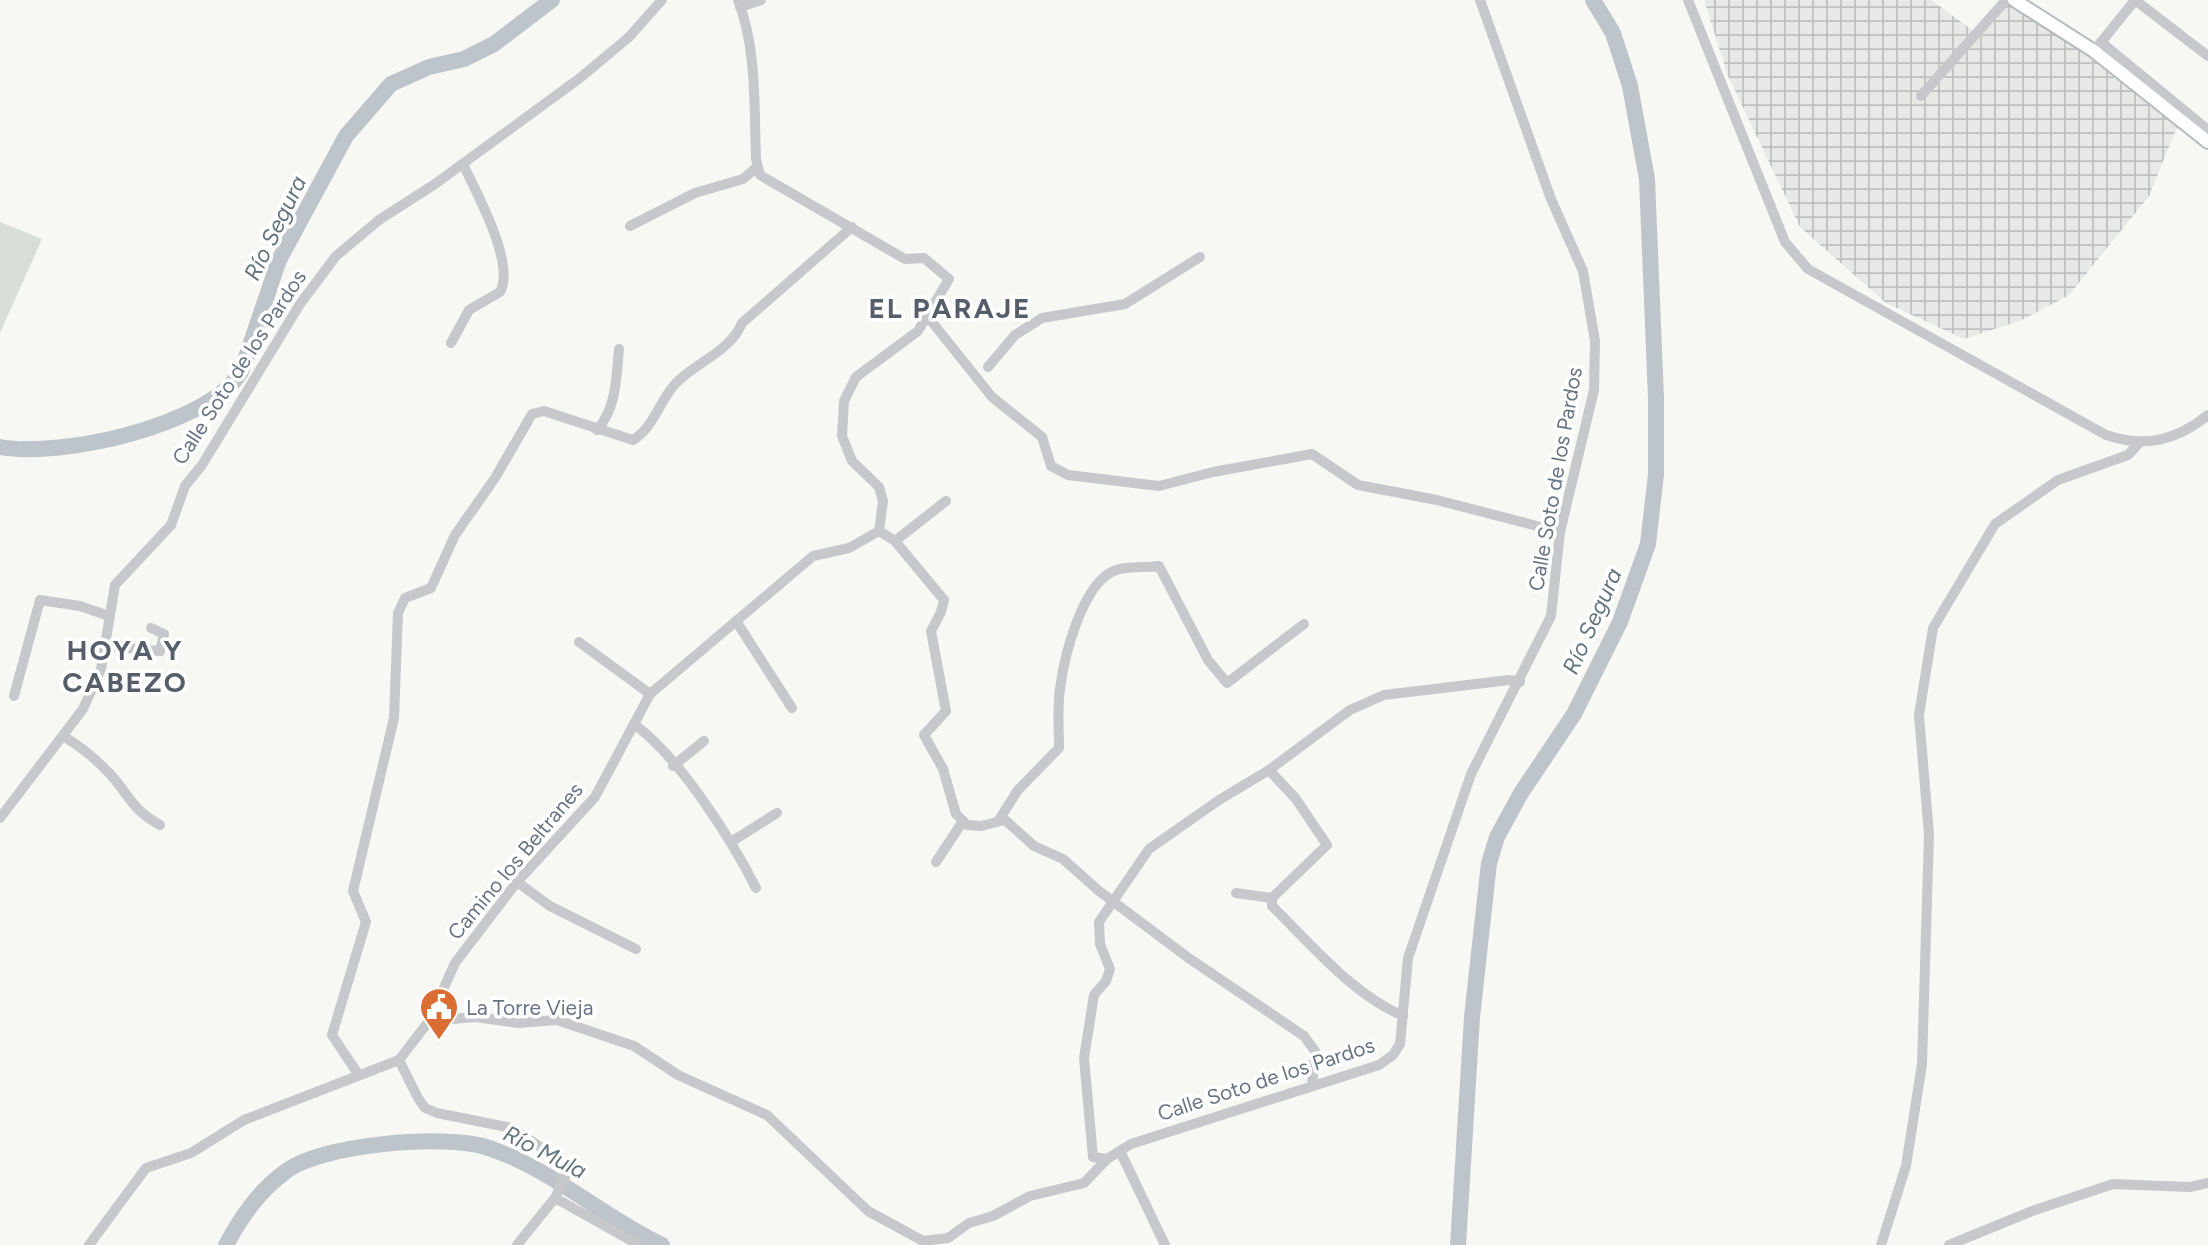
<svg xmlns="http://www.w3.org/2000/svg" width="2208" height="1245" viewBox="0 0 2208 1245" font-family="Figtree,sans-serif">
<defs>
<pattern id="industrial-grid" width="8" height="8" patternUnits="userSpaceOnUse" patternTransform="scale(1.75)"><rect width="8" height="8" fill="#e7e9e7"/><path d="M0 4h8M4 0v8" fill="none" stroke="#bfc1c1"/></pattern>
</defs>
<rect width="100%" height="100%" fill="#f7f7f4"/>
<polygon fill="url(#industrial-grid)" points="1704,0 1931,0 1975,32 2002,0 2014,0 2180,120 2149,196 2069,295 2022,320 1964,339 1886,303 1800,227 1728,76"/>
<polygon fill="#d8ded5" points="0,222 42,239 0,333"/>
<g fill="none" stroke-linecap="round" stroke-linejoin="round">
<g stroke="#bdc5cb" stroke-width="16">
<path d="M0 447C61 458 207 426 241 372L279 260 346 136 391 84 429 67 464 59 494 44 552 0"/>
<path d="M226 1245C242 1216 258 1192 285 1172 320 1144 444 1134 486 1147 551 1168 602 1217 662 1245"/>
<polyline points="1458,1245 1472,1017 1489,863 1497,837 1521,793 1574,714 1620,622 1648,544 1656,474 1656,398 1647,179 1630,86 1613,33 1593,0"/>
</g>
<defs>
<polyline id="major" points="2014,0 2094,51 2208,142"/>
</defs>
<use href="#major" stroke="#b6babe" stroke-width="16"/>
<g stroke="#c6c8cc" stroke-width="10">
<path d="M1688 0 1785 242 1808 269 2106 435C2145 448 2176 441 2208 415"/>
<polyline points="740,7 761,0"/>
<polyline points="2101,42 2208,130"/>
<polyline points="2094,51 2135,0 2208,56"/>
<polyline points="1921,96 2006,0"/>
<polyline points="630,226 695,193 743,179 757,167"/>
<polyline points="928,317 992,397 1042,437 1051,466 1068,475 1159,486 1213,472 1312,454 1358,485 1437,500 1560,532"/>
<path d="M451 343 469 310 500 292C516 264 476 192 463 164"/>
<polyline points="988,367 1015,335 1042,318 1125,304 1200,257"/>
<path d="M597 430C617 407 616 378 619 349"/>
<polyline points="879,531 895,541 944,600 941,612 931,631 946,711 924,735 943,769 956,814 967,825 981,826 1005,820 1034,846 1063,859 1099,891 1190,959 1304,1036 1315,1051 1312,1086"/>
<polyline points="895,541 946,501"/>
<polyline points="736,621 792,708"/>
<polyline points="579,642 650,694"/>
<polyline points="104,646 160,651 164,634 151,628"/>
<polyline points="14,696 40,600 80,606 109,616"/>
<path d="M634 724C680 758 730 837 756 888"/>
<path d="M63 736C80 746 97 760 110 774 130 796 131 809 160 825"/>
<polyline points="673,766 704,741"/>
<polyline points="1269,770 1350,710 1384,695 1509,680 1520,682"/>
<polyline points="0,818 83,709 101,669 115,585 171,525 185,486 202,465 300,304 336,256 379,220 435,184 580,78 629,37 662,0"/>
<path d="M999 820 1018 790 1059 748C1059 729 1057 708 1060 689 1064 657 1082 582 1116 570 1128 566 1146 568 1159 566L1208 660 1227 683 1304 624"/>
<polyline points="731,842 777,813"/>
<polyline points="936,862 963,821"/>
<polyline points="517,882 550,906 636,949"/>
<polyline points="1236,893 1272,898"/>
<polyline points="429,1021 476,1017 518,1023 557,1020 634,1046 678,1075 767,1115 868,1211 923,1241 948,1238 969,1223 993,1216 1030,1196 1084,1183 1107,1159 1131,1144 1379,1065 1393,1055 1400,1044 1408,958 1471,774 1551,616 1560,532 1594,390 1595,341 1583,271 1551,199 1480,0"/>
<polyline points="399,1060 418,1098 425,1108 437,1113 512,1128 570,1167 555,1198 517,1245"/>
<path d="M358 1074 332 1035 366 922 353 891 394 718 398 613 405 598 431 588 455 535 495 478 532 414 544 411 633 440C654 427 659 402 675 384 696 362 730 352 742 323L852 227"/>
<polyline points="1120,1151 1165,1245"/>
<path d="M1107 1159 1093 1157 1084 1058 1094 995 1106 981 1110 969 1100 944 1099 922 1149 849 1219 800 1269 770 1296 799 1327 845 1272 898V906C1311 944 1352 994 1403 1016"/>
<polyline points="555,1198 639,1245"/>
<path d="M89 1245 146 1168 191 1153 244 1120 399 1060 429 1021 455 963 517 882 595 797 650 694 813 556 849 548 879 531 883 501 879 487 852 461 842 436 844 401 856 377 918 331 949 279 924 258 905 259 760 175 756 159C754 106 757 49 738 0"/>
<polyline points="1881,1245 1906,1166 1922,1064 1929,834 1919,715 1933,628 1995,524 2058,480 2128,455 2140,442"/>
<polyline points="1949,1245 2035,1210 2113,1184 2190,1187 2208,1183"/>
</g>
<use href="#major" stroke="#fff" stroke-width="12"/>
</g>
<defs>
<symbol id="civic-pin" viewBox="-11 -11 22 30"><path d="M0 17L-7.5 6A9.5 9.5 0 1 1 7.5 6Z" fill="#da6d31" stroke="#fff"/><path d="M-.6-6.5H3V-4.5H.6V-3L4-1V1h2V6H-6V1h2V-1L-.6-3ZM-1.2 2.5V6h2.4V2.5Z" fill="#fff"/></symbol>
</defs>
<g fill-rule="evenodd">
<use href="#civic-pin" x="417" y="985" width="44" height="60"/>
</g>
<g text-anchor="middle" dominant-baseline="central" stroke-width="7" stroke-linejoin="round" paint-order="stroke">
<g font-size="21" fill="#687484" stroke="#fff">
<text transform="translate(239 367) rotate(-57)">Calle Soto de los Pardos</text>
<text transform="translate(1555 479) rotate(-80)">Calle Soto de los Pardos</text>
<text transform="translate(515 861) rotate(-50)">Camino los Beltranes</text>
<text transform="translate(1266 1079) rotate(-18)">Calle Soto de los Pardos</text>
</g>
<g font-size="21" fill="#687484" stroke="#fff" text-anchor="start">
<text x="466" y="1007">La Torre Vieja</text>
</g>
<g font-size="23" font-style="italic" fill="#63747f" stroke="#fff">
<text transform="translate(275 228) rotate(-64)">Río Segura</text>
<text transform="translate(1592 621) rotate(-66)">Río Segura</text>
<text transform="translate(545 1152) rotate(27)">Río Mula</text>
</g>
<g font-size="28" font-weight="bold" letter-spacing="2" fill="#555e69" stroke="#fff">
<text x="950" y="308">EL PARAJE</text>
<text x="125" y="650">HOYA Y<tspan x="125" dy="32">CABEZO</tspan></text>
</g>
</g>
</svg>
